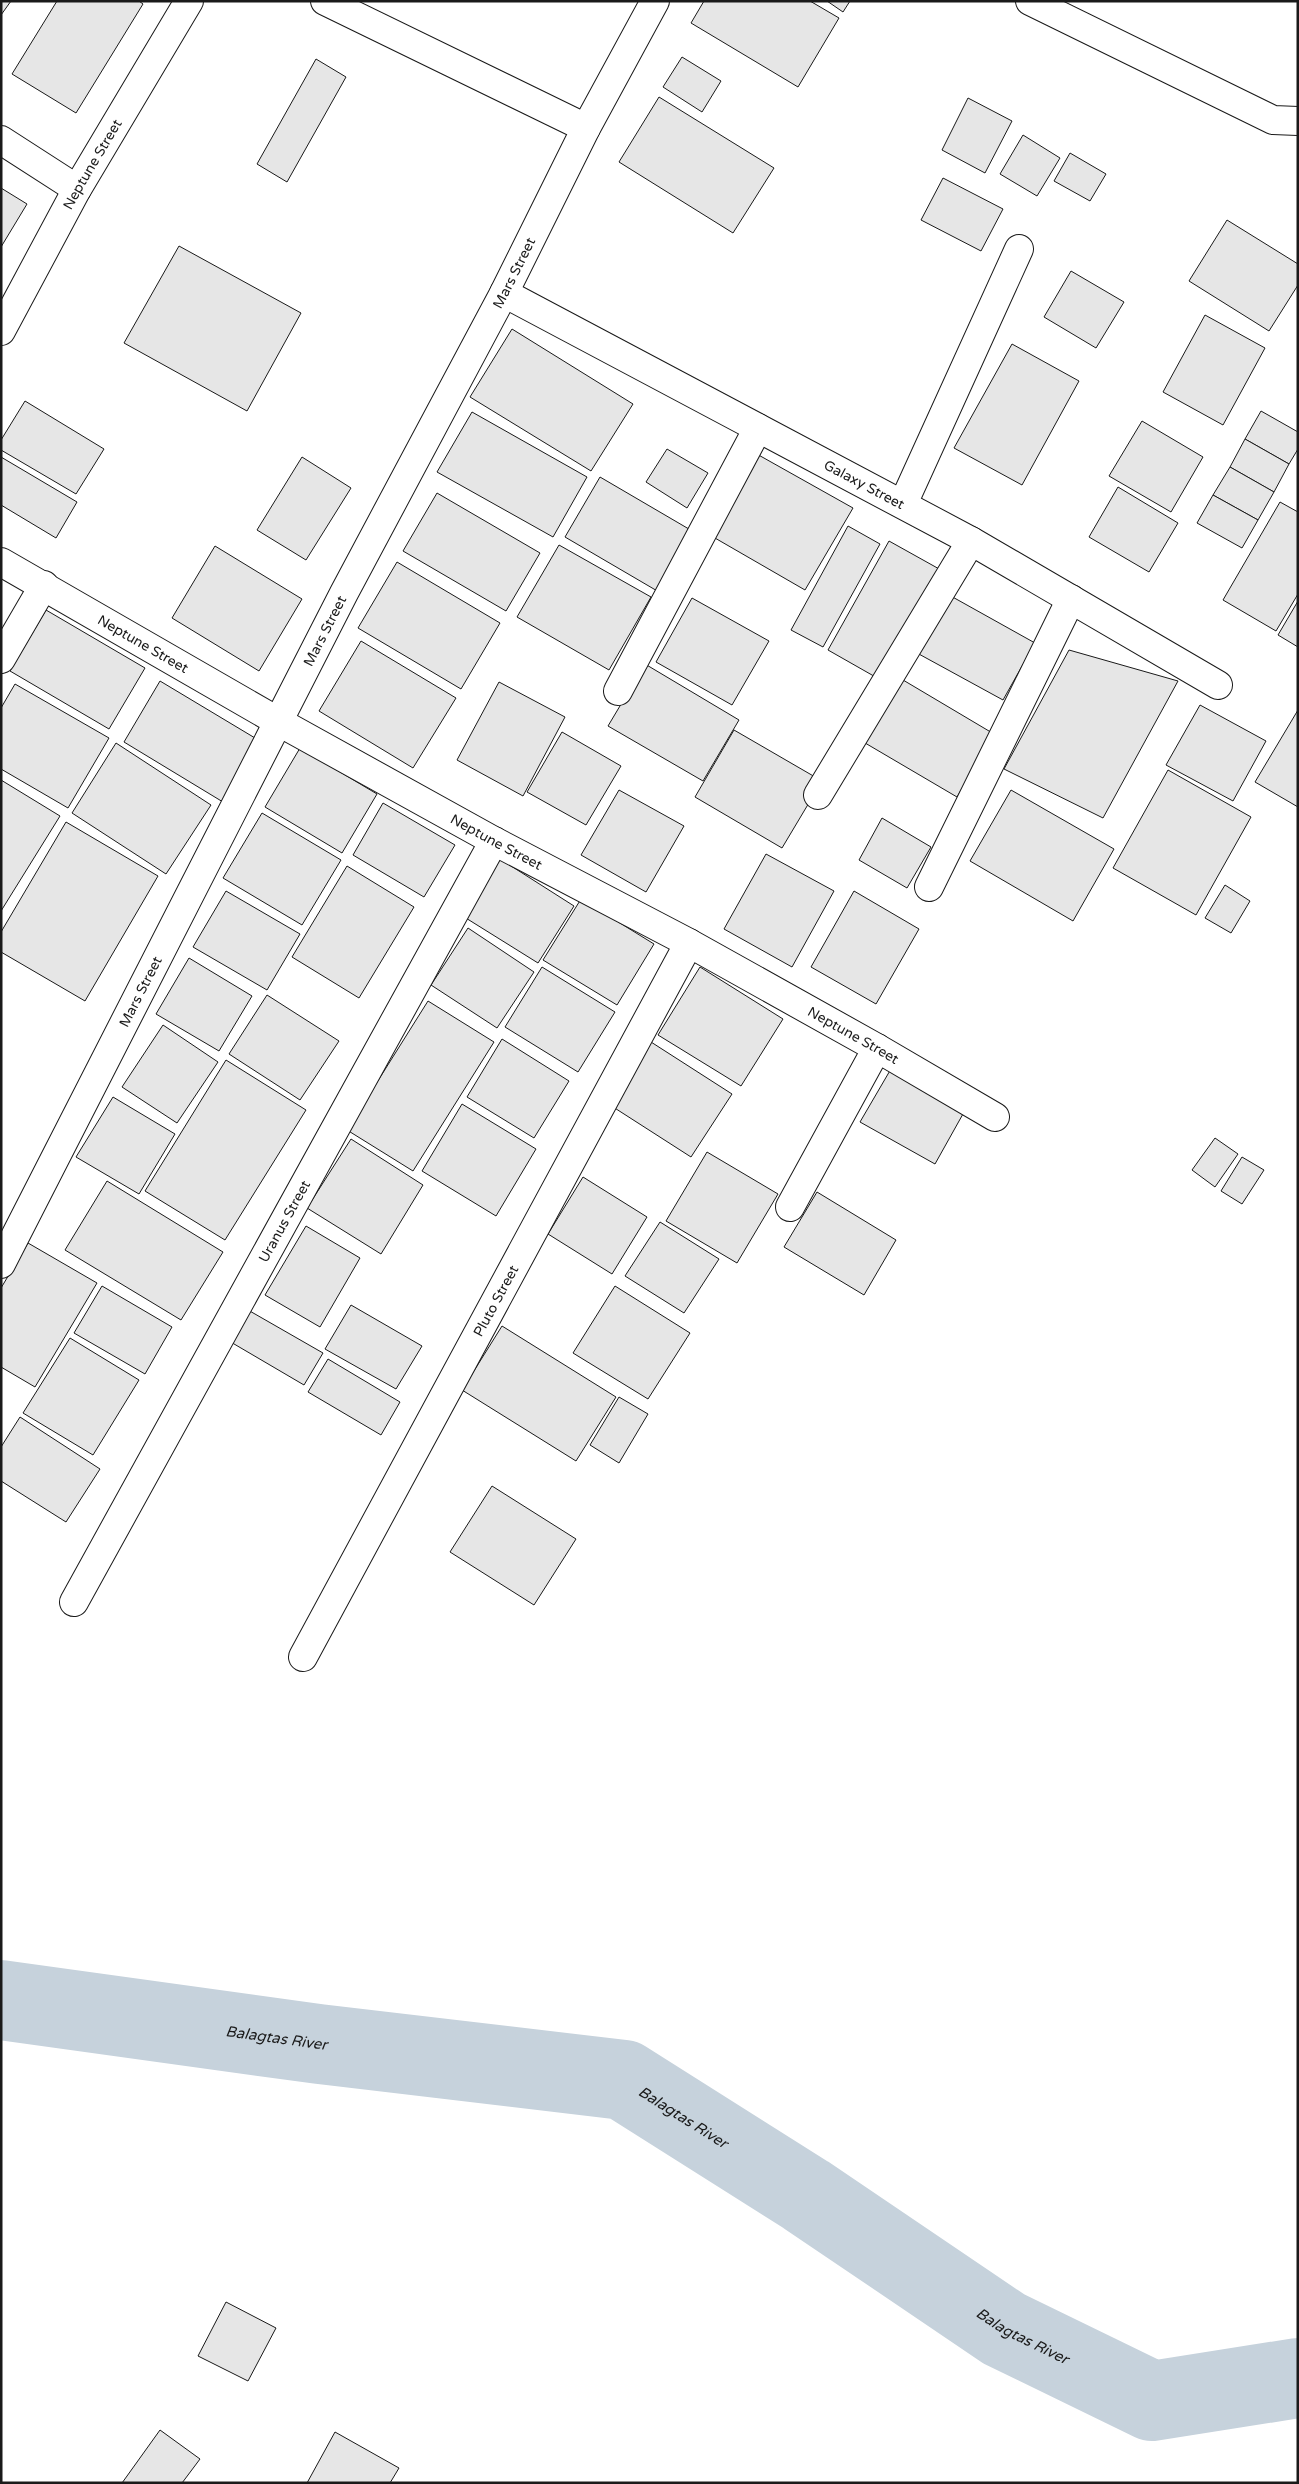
<svg xmlns="http://www.w3.org/2000/svg" width="1299" height="2484" viewBox="0 0 1299 2484" font-family="'Varela Round',sans-serif">
<rect width="100%" height="100%" fill="#fff"/>
<g fill="none" stroke-linecap="round" stroke-linejoin="round">
<path stroke="#c6d2dc" stroke-width="80" id="s1" d="M1 2000 319 2044 624 2080 806 2195 1004 2329 1152 2401 1298 2378"/>
</g>
<g fill="#e6e6e6" stroke="#1a1a1a">
<polygon points="1,1 11,1 1,15"/>
<polygon points="57,1 139,1 143,4 76,113 12,74"/>
<polygon points="704,1 810,1 839,18 798,87 691,23"/>
<polygon points="827,1 850,1 843,12"/>
<polygon points="682,57 721,81 702,112 663,87"/>
<polygon points="316,59 346,77 287,182 257,164"/>
<polygon points="659,97 774,168 733,233 619,162"/>
<polygon points="968,98 1012,121 985,173 942,150"/>
<polygon points="1023,135 1060,158 1037,196 1000,174"/>
<polygon points="1070,153 1106,174 1090,201 1054,181"/>
<polygon points="943,178 1003,209 981,251 921,220"/>
<polygon points="1,188 27,204 1,247"/>
<polygon points="1227,220 1298,264 1298,285 1269,331 1189,281"/>
<polygon points="179,246 301,313 247,411 124,343"/>
<polygon points="1071,271 1124,302 1096,348 1044,317"/>
<polygon points="1205,315 1265,348 1223,425 1163,392"/>
<polygon points="512,329 633,404 591,471 470,397"/>
<polygon points="1012,344 1079,381 1022,485 954,448"/>
<polygon points="25,401 104,449 76,494 1,450 1,440"/>
<polygon points="1261,411 1298,432 1298,449 1289,464 1245,439"/>
<polygon points="472,412 587,477 553,537 437,472"/>
<polygon points="1142,421 1203,457 1171,512 1109,476"/>
<polygon points="1245,439 1289,464 1274,492 1230,467"/>
<polygon points="667,449 708,473 687,508 646,482"/>
<polygon points="755,453 853,508 805,590 708,534"/>
<polygon points="1,457 77,502 56,538 1,505"/>
<polygon points="302,457 351,488 306,560 257,530"/>
<polygon points="1230,467 1274,492 1258,520 1213,495"/>
<polygon points="600,477 694,532 659,592 565,537"/>
<polygon points="1118,487 1178,523 1149,572 1089,537"/>
<polygon points="437,493 540,553 506,611 403,551"/>
<polygon points="1213,495 1258,520 1242,548 1197,523"/>
<polygon points="1280,502 1298,512 1298,594 1276,631 1223,600"/>
<polygon points="848,526 880,544 823,647 791,630"/>
<polygon points="889,541 941,570 879,679 828,650"/>
<polygon points="559,545 651,597 609,670 517,617"/>
<polygon points="215,546 302,599 259,671 172,618"/>
<polygon points="397,562 500,623 461,689 358,628"/>
<polygon points="949,595 1035,643 1003,700 917,653"/>
<polygon points="692,598 769,641 732,705 656,662"/>
<polygon points="1298,601 1298,647 1278,635"/>
<polygon points="46,610 145,668 109,729 10,671"/>
<polygon points="361,641 456,698 413,768 319,711"/>
<polygon points="1069,650 1178,681 1103,818 1004,769"/>
<polygon points="645,664 739,720 703,781 608,726"/>
<polygon points="898,677 994,734 957,797 860,740"/>
<polygon points="160,681 260,741 223,802 124,742"/>
<polygon points="499,682 565,717 523,796 457,760"/>
<polygon points="15,684 109,738 68,808 1,769 1,708"/>
<polygon points="1200,705 1266,741 1233,801 1166,765"/>
<polygon points="1298,710 1298,807 1255,782"/>
<polygon points="734,730 822,781 782,848 695,797"/>
<polygon points="562,732 621,766 586,825 527,792"/>
<polygon points="116,743 211,805 166,874 72,813"/>
<polygon points="300,748 377,794 342,853 265,807"/>
<polygon points="1168,770 1251,817 1196,915 1113,868"/>
<polygon points="1,780 60,816 1,911"/>
<polygon points="619,790 684,826 646,892 581,855"/>
<polygon points="1011,790 1114,849 1073,921 970,861"/>
<polygon points="383,803 455,845 424,897 353,855"/>
<polygon points="262,813 341,860 302,925 223,878"/>
<polygon points="882,818 931,847 907,888 859,860"/>
<polygon points="66,822 158,876 85,1001 1,952 1,932"/>
<polygon points="766,854 834,891 792,967 724,929"/>
<polygon points="497,857 574,906 538,963 461,915"/>
<polygon points="347,866 414,907 359,998 292,957"/>
<polygon points="1225,885 1250,901 1231,933 1205,918"/>
<polygon points="226,891 300,934 267,990 193,947"/>
<polygon points="854,891 919,929 876,1004 811,967"/>
<polygon points="581,899 654,944 617,1005 543,960"/>
<polygon points="468,928 534,972 497,1028 431,985"/>
<polygon points="189,958 252,996 219,1051 156,1014"/>
<polygon points="542,967 615,1012 578,1072 505,1027"/>
<polygon points="700,967 783,1019 741,1086 658,1035"/>
<polygon points="267,995 339,1041 300,1100 229,1054"/>
<polygon points="428,1001 494,1042 413,1171 347,1130"/>
<polygon points="163,1025 218,1062 177,1123 122,1087"/>
<polygon points="502,1039 569,1081 534,1138 467,1097"/>
<polygon points="651,1042 732,1094 691,1157 610,1105"/>
<polygon points="226,1060 306,1110 225,1240 145,1191"/>
<polygon points="895,1062 968,1105 935,1164 860,1122"/>
<polygon points="113,1097 175,1134 139,1194 76,1157"/>
<polygon points="462,1104 536,1149 496,1216 422,1171"/>
<polygon points="1215,1138 1238,1154 1215,1187 1192,1170"/>
<polygon points="351,1139 423,1185 381,1254 307,1208"/>
<polygon points="707,1152 778,1194 737,1263 666,1221"/>
<polygon points="1242,1157 1264,1170 1242,1204 1221,1191"/>
<polygon points="583,1177 647,1217 612,1274 548,1234"/>
<polygon points="107,1181 223,1252 181,1320 65,1250"/>
<polygon points="817,1192 896,1240 864,1295 784,1247"/>
<polygon points="660,1222 719,1259 684,1313 625,1276"/>
<polygon points="306,1226 360,1258 320,1327 265,1295"/>
<polygon points="28,1243 97,1283 35,1387 1,1367 1,1288"/>
<polygon points="102,1286 172,1327 145,1374 74,1333"/>
<polygon points="615,1286 690,1333 648,1399 573,1353"/>
<polygon points="351,1305 422,1346 396,1389 325,1349"/>
<polygon points="248,1310 323,1353 304,1385 229,1341"/>
<polygon points="502,1326 616,1397 576,1461 462,1390"/>
<polygon points="70,1338 139,1380 93,1455 23,1413"/>
<polygon points="328,1359 400,1402 381,1435 308,1392"/>
<polygon points="619,1397 648,1414 619,1463 590,1445"/>
<polygon points="20,1417 100,1469 66,1522 1,1481 1,1447"/>
<polygon points="492,1486 576,1539 534,1605 450,1552"/>
<polygon points="226,2302 276,2328 248,2381 198,2356"/>
<polygon points="160,2430 200,2459 182,2483 122,2483"/>
<polygon points="335,2432 399,2468 390,2483 307,2483"/>
</g>
<g fill="none" stroke-linecap="round" stroke-linejoin="round">
<defs>
<g id="minor">
<polyline points="325,1 586,128"/>
<polyline points="1030,1 1273,120 1298,121"/>
<polyline points="1,140 77,189"/>
<path id="s2" d="M504 293 971 541 1218 685"/>
<path id="s3" d="M1 331 77 189 189 1"/>
<polyline points="903,504 1019,249"/>
<path id="s4" d="M1 562 279 722 494 841 689 943 877 1048 995 1117"/>
<polyline points="1,659 44,585"/>
<polyline points="618,691 758,428"/>
<polyline points="818,795 971,541"/>
<polyline points="929,887 1071,599"/>
<polyline points="790,1207 877,1048"/>
<path id="s5" d="M1 1264 344 593 504 293 586 128 655 1"/>
<path id="s6" d="M74 1602 494 841"/>
<path id="s7" d="M303 1657 689 943"/>
</g>
</defs>
<use href="#minor" stroke="#1a1a1a" stroke-width="30"/>
<use href="#minor" stroke="#fff" stroke-width="28"/>
</g>
<g text-anchor="middle" dominant-baseline="central" stroke-width="4" stroke-linejoin="round" paint-order="stroke">
<g font-size="14" fill="#1a1a1a" stroke="#fff">
<text stroke="none"><textPath href="#s3" startOffset="190">Neptune Street</textPath></text>
<text stroke="none"><textPath href="#s5" startOffset="1116">Mars Street</textPath></text>
<text stroke="none"><textPath href="#s2" startOffset="408">Galaxy Street</textPath></text>
<text stroke="none"><textPath href="#s5" startOffset="711">Mars Street</textPath></text>
<text stroke="none"><textPath href="#s4" startOffset="164">Neptune Street</textPath></text>
<text stroke="none"><textPath href="#s4" startOffset="569">Neptune Street</textPath></text>
<text stroke="none"><textPath href="#s5" startOffset="306">Mars Street</textPath></text>
<text stroke="none"><textPath href="#s4" startOffset="975">Neptune Street</textPath></text>
<text stroke="none"><textPath href="#s6" startOffset="435">Uranus Street</textPath></text>
<text stroke="none"><textPath href="#s7" startOffset="405">Pluto Street</textPath></text>
</g>
<g font-size="15" font-style="italic" fill="#1a1a1a" stroke="#fff">
<text stroke="none"><textPath href="#s1" startOffset="278">Balagtas River</textPath></text>
<text stroke="none"><textPath href="#s1" startOffset="698">Balagtas River</textPath></text>
<text stroke="none"><textPath href="#s1" startOffset="1102">Balagtas River</textPath></text>
</g>
</g>
<rect width="1299" height="2484" fill="none" stroke="#1a1a1a" stroke-width="5"/>
</svg>
